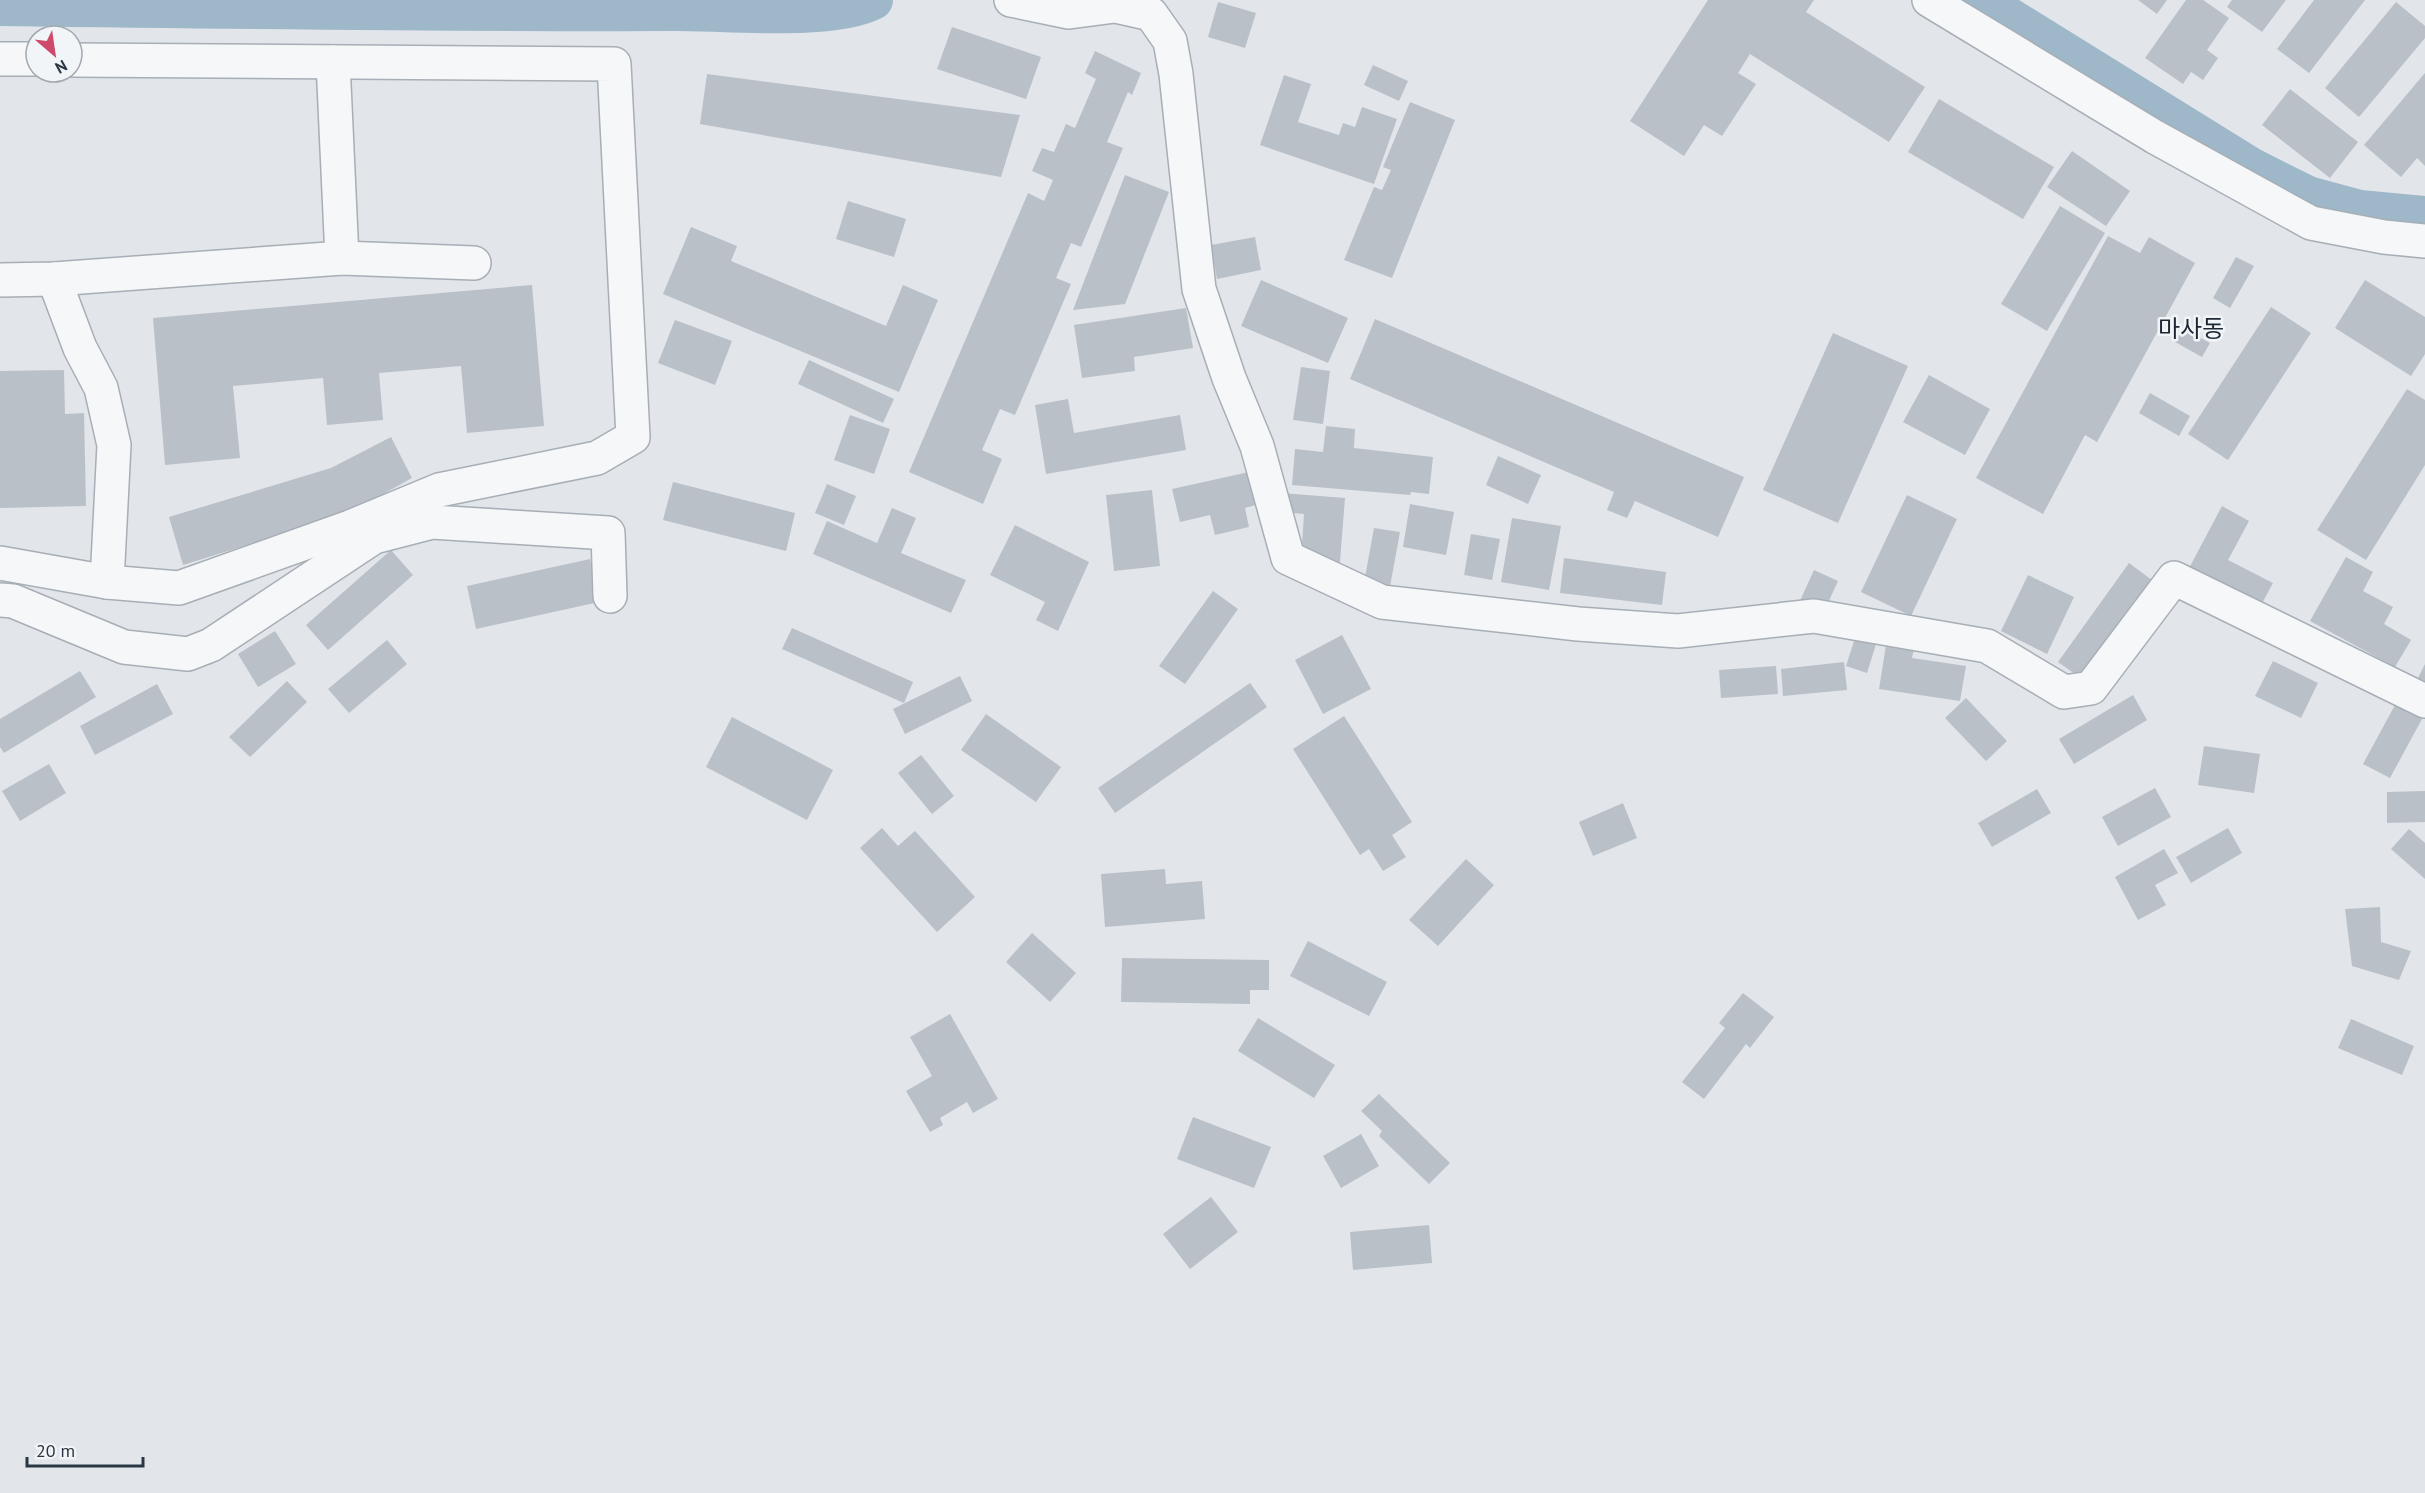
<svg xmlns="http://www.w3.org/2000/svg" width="2425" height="1493" viewBox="0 0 2425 1493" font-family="'PT Sans','Noto Sans KR',sans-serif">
<rect width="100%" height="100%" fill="#e2e6eb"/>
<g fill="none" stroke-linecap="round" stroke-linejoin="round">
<g stroke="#9eb8ca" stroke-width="40">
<polyline points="1981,0 2252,168 2308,196 2360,210 2425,216"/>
<path d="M0 6C224 9 447 12 671 11 722 10 830 22 873 0"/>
</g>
</g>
<g fill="#bac0c8">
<polygon points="1708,0 1814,0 1806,12 1925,87 1889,142 1750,54 1738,73 1756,84 1722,136 1704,125 1684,156 1630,121"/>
<polygon points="2138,0 2167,0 2157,14"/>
<polygon points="2186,0 2203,0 2229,18 2207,50 2218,58 2203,80 2191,72 2183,84 2145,58"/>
<polygon points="2232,0 2286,0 2262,32 2227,7"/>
<polygon points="2314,0 2365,0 2309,73 2277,49"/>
<polygon points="1218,2 1256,13 1245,48 1208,37"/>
<polygon points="2396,2 2425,26 2425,38 2359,117 2325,88"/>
<polygon points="952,27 1041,57 1026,99 937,69"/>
<polygon points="1095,51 1141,73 1132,95 1128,92 1107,142 1123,148 1081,247 1071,243 1056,278 1071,284 1015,415 1000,409 982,450 1002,459 983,504 909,472 1028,193 1044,201 1053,180 1032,171 1042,148 1054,152 1066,124 1075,128 1096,79 1085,73"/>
<polygon points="1373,65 1408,81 1399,101 1364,85"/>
<polygon points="2425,73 2425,166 2417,158 2401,177 2364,145"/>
<polygon points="707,74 1020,115 1001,177 700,124"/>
<polygon points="1284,75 1311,84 1298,122 1339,135 1343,123 1355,127 1362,107 1397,119 1374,184 1260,145"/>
<polygon points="2290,89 2358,142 2330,178 2262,125"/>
<polygon points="1939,99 2054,167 2023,219 1908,152"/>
<polygon points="1410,102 1455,120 1392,278 1344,260 1374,187 1382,190 1391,170 1383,167"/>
<polygon points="2072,151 2130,191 2106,226 2047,187"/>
<polygon points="1125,175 1169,192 1125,304 1073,310"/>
<polygon points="848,201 906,219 894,257 836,239"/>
<polygon points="2060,206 2105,233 2047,331 2001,304"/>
<polygon points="691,227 737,246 731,261 886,326 903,285 938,300 899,392 663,294"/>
<polygon points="2108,236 2140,253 2149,237 2195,263 2097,442 2085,435 2043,514 1976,478"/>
<polygon points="1255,237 1261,270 1217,279 1211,245"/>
<polygon points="2236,257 2254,266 2230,308 2213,298"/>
<polygon points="1261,280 1348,318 1328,363 1241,326"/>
<polygon points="2365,280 2425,317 2425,354 2411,376 2335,328"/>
<polygon points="532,285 544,426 467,433 461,366 379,373 383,420 327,425 323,378 233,386 240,458 165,465 153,318"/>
<polygon points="2271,307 2311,333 2228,460 2188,434"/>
<polygon points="1186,308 1193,348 1134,357 1135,371 1082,378 1074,325"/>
<polygon points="1375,319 1744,477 1718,537 1635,501 1627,518 1607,510 1614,492 1350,379"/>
<polygon points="675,320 732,341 715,385 658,363"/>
<polygon points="2183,328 2210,343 2202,357 2175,342"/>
<polygon points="1833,333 1908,366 1838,523 1763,490"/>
<polygon points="809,360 894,399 883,423 798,384"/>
<polygon points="1301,367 1330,371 1323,424 1293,420"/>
<polygon points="64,370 65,414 84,413 86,506 0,508 0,371"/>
<polygon points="1929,375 1990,409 1965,455 1903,422"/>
<polygon points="2407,389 2425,400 2425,465 2366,560 2317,530"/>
<polygon points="2150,393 2190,416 2179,436 2139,413"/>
<polygon points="1068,399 1074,433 1180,415 1186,450 1046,474 1035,405"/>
<polygon points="850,415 890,429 874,474 834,460"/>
<polygon points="1326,426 1355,429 1354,448 1433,457 1429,494 1411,492 1410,495 1292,485 1295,449 1323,452"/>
<polygon points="391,437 412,478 349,513 183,565 169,517 331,468"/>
<polygon points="1498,456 1541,475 1528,504 1486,485"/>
<polygon points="1249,472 1256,505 1245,508 1249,527 1215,535 1210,515 1180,522 1172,489"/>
<polygon points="673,482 795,513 786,551 663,520"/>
<polygon points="827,484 856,496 844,525 815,513"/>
<polygon points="1152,490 1160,566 1114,571 1106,495"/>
<polygon points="1282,493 1345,498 1340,562 1301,559 1304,514 1281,512"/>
<polygon points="1907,495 1957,519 1911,616 1861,592"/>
<polygon points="1410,504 1454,512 1446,555 1403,547"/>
<polygon points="2222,506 2249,521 2228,560 2273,583 2259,609 2187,572"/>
<polygon points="892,508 916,518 901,553 966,580 951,613 813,554 827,521 877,543"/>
<polygon points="1512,518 1561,526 1549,590 1501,582"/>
<polygon points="1015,525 1089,562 1058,631 1036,620 1045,602 990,575"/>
<polygon points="1374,528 1400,532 1389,592 1363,588"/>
<polygon points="1471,534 1500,539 1492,580 1464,575"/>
<polygon points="391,550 413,575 328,650 306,625"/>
<polygon points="2346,557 2373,572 2363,591 2393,607 2384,624 2411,640 2395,667 2310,621"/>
<polygon points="1564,558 1666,572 1662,605 1560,593"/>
<polygon points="590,559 599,602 476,629 467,586"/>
<polygon points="2129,563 2156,583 2085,681 2058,662"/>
<polygon points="1814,570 1838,581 1823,614 1799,603"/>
<polygon points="2028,575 2074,597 2047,654 2001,631"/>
<polygon points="1213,591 1238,609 1185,684 1159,666"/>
<polygon points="792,628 913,682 904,703 782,649"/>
<polygon points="275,631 296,664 258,687 238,654"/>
<polygon points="1342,635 1371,689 1323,714 1295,660"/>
<polygon points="1856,635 1877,641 1867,673 1846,666"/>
<polygon points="1887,639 1915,643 1912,658 1966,666 1960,701 1879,689"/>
<polygon points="387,640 407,664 349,713 328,689"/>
<polygon points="2273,661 2318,683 2301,718 2255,696"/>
<polygon points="1844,662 1847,690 1783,696 1781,669"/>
<polygon points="2425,664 2425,687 2416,682"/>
<polygon points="1776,666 1778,694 1721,698 1719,670"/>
<polygon points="80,671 96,697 4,753 0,747 0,719"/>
<polygon points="960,676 972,701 905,734 893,709"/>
<polygon points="287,681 307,702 250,757 229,737"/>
<polygon points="1250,683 1267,707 1115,813 1098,788"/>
<polygon points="157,684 173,714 95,755 80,726"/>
<polygon points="2133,695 2147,720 2074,764 2059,739"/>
<polygon points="1966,698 2007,741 1986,761 1945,718"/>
<polygon points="2395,705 2422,719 2390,778 2363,764"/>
<polygon points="986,714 1061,767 1036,802 961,750"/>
<polygon points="1344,716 1412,822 1392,835 1406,857 1383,871 1369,849 1360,855 1293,749"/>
<polygon points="732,717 833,770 807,820 706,767"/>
<polygon points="2204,746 2260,754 2254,793 2198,785"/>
<polygon points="921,755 954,796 932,814 898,773"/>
<polygon points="49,764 66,793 20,821 2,791"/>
<polygon points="2155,788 2171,817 2118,846 2102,817"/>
<polygon points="2037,789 2051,813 1992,847 1978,823"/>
<polygon points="2425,791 2425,822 2387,823 2387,792"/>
<polygon points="1623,803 1637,838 1593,856 1579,822"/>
<polygon points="882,828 898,846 915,831 975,897 937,932 860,848"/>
<polygon points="2228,828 2242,853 2191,883 2176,857"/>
<polygon points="2409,829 2425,843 2425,879 2391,849"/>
<polygon points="2164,849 2178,873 2155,885 2166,905 2138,920 2115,877"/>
<polygon points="1466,859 1494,885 1438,946 1409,920"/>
<polygon points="1165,869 1166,884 1202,881 1205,919 1105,927 1101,874"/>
<polygon points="2380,907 2381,942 2411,951 2399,980 2352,966 2345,909"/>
<polygon points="1032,933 1076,973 1050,1002 1006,962"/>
<polygon points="1308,941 1387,982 1369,1016 1290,976"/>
<polygon points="1122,958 1269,960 1269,990 1250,990 1250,1004 1121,1002"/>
<polygon points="1743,993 1774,1017 1750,1048 1746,1044 1704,1099 1682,1082 1725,1028 1719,1023"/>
<polygon points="950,1014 998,1099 973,1113 967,1102 940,1118 943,1125 930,1132 906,1091 932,1076 910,1037"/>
<polygon points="1258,1018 1335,1065 1314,1098 1238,1051"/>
<polygon points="2351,1019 2414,1046 2402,1075 2338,1048"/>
<polygon points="1379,1094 1450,1163 1429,1184 1379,1136 1382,1131 1361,1111"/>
<polygon points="1193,1117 1271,1147 1254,1188 1177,1159"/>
<polygon points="1361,1134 1379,1166 1341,1188 1323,1156"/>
<polygon points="1211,1197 1238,1232 1190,1269 1163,1234"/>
<polygon points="1429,1225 1432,1263 1353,1270 1350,1232"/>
</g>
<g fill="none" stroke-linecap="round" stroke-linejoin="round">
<defs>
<g id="minor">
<polyline points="1011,0 1069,12 1115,6 1151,14 1170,41 1176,74 1199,289 1229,378 1257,446 1288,558 1382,602 1578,624 1678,631 1814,616 1987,646 2064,692 2091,688 2174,578 2425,701"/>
<polyline points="0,59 36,59"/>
<polyline points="333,62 342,258"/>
<polyline points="54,279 80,348 101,388 114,445 107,582"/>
<polyline points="0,280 54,279 342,258 474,263"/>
<polyline points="0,563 107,582 179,588 350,527 439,490 597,458 633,437 614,64 72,60"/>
<polyline points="0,600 13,601 124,647 188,654 211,645 374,537 432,522 608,533 610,596"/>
</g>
<polyline id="tertiary" points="1929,0 2155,137 2311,223 2384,237 2425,241"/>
</defs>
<use href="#minor" stroke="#a7aeb5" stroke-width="36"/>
<use href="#tertiary" stroke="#a7aeb5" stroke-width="36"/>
<use href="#minor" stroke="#f5f7f9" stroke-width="33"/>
<use href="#tertiary" stroke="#f5f7f9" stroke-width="33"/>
</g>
<g text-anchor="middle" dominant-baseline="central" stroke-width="5" stroke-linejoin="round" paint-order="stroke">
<g font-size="24" fill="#1c2733" stroke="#f2f5f8">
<text x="2191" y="328">마사동</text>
</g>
</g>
<g transform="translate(54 54) rotate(151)"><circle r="28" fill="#f2f5f8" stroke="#a2a9b0" stroke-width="1.5"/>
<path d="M0-4.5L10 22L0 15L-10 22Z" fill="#cd4a6c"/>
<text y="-9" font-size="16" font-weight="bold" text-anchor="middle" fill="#2a3643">N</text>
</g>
<path d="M27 1457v9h116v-9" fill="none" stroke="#2a3643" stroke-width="3"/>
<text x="36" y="1457" font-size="18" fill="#2a3643" stroke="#f2f5f8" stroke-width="4.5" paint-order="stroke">20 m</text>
</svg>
